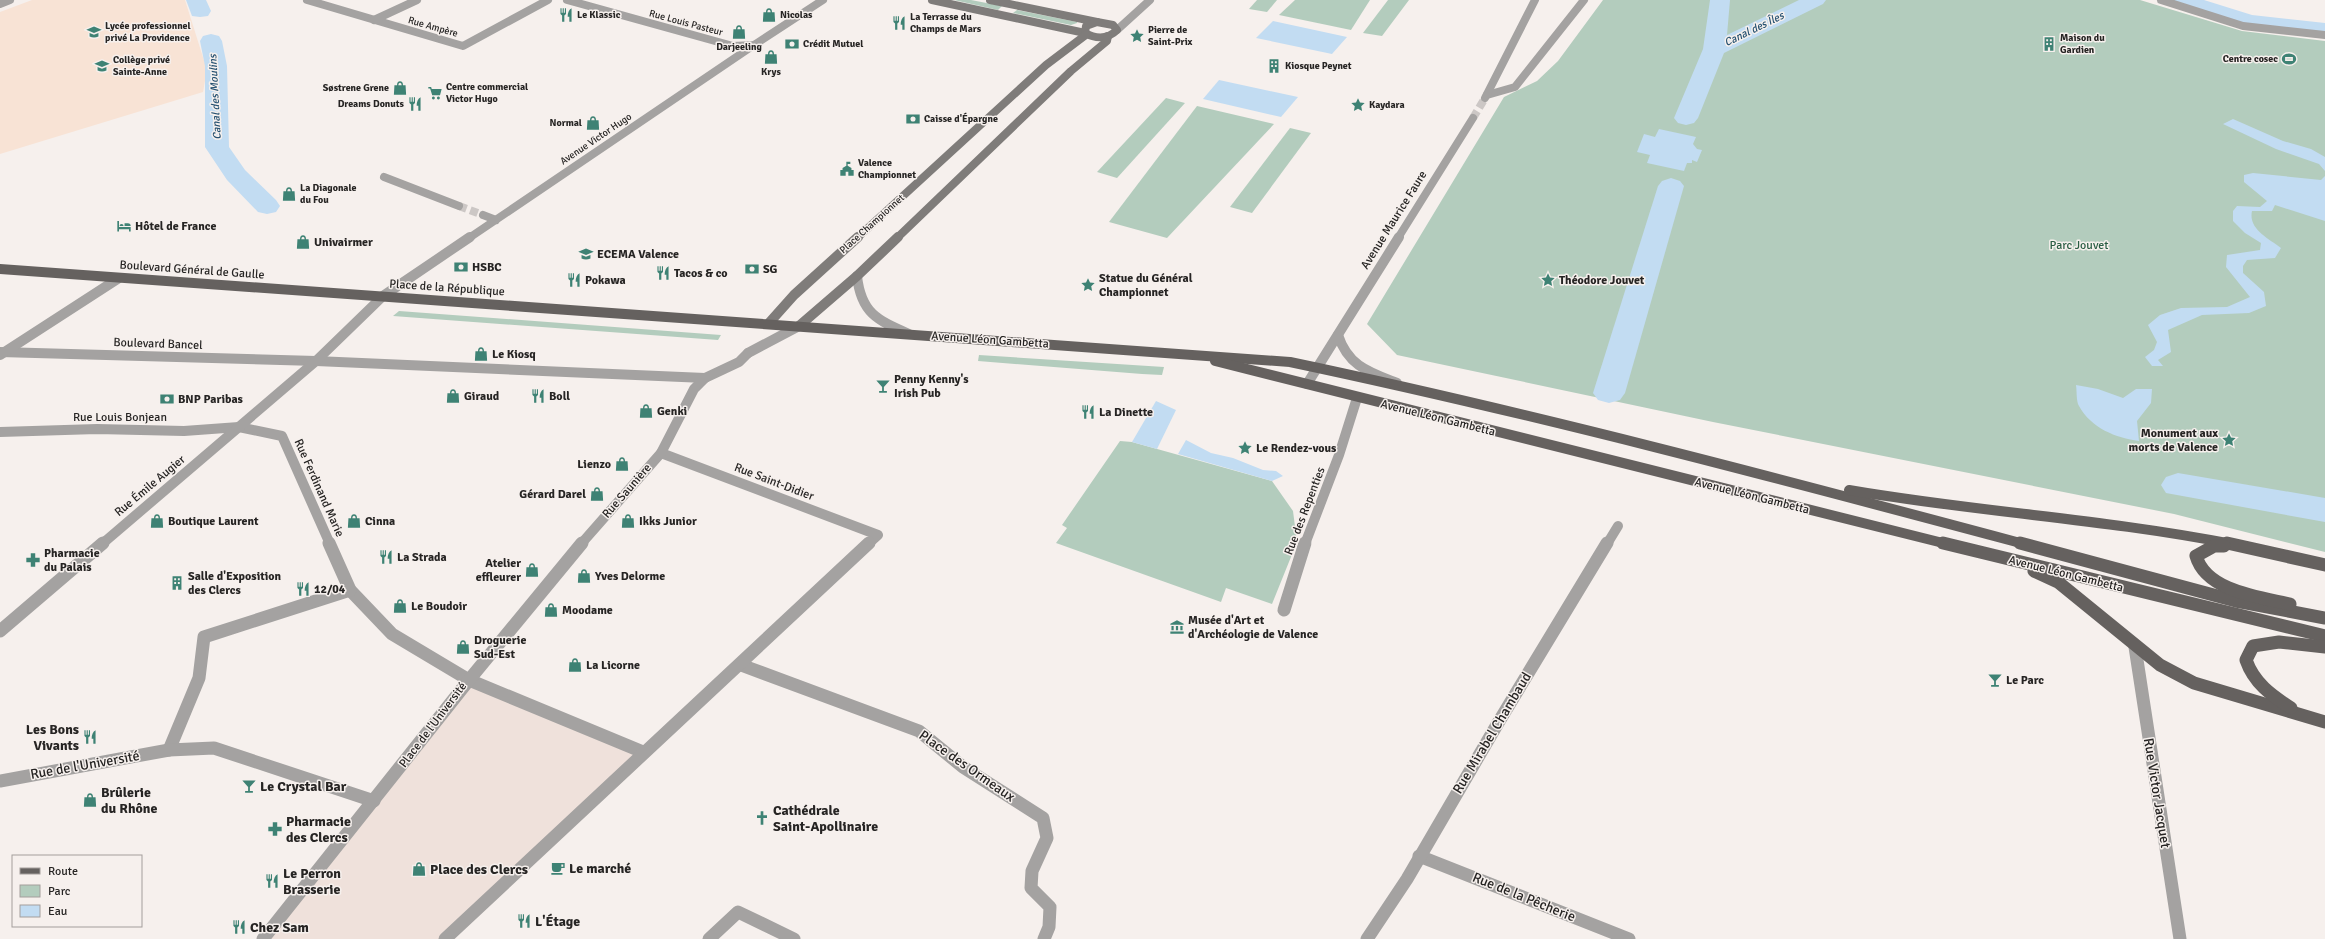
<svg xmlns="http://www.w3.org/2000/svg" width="2325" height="939" viewBox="0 0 2325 939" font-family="Signika,sans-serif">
<rect width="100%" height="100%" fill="#f6f0ed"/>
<polygon fill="#efe1db" points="469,680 643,752 445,939 268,939"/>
<polygon fill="#f8e3d5" points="32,0 185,0 207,70 203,92 0,154 0,12"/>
<g fill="#b3ccbd">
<polygon points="954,0 971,0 1002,6 998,10"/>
<polygon points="1257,0 1277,0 1267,12 1249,9"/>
<polygon points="1295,0 1370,0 1351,30 1279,15"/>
<polygon points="1388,0 1409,0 1382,36 1363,33"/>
<polygon points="1603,0 2140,0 2242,31 2325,41 2325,552 2174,514 1713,422 1397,355 1367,324 1504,97 1537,81 1558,61"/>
<polygon points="1017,10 1077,22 1077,23 1071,25 1013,13"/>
<polygon points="1166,98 1185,103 1117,178 1097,172"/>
<polygon points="1197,106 1274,124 1167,238 1109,222"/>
<polygon points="1290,128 1311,133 1252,213 1230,207"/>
<polygon points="399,311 721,335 718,340 393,316"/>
<polygon points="979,355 1164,367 1162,375 1142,374 978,361"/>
<polygon points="1120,441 1132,442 1272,481 1293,511 1297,542 1272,604 1226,588 1221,602 1056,543 1067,528 1062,525"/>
</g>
<g fill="#c2dcf2">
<polygon points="1273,21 1347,37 1332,54 1256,38"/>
<polygon points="1219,80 1298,97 1281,117 1203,99"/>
<polygon points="2233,119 2283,141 2311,149 2325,157 2325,171 2319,164 2276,149 2223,124"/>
<polygon points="1659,129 1696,137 1693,144 1697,149 1702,150 1697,162 1692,160 1692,163 1687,163 1684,171 1647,163 1650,155 1637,152 1644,134 1655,137"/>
<path d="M2253 173 2321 180 2325 176V221L2275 205 2272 211H2252C2248 229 2268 238 2281 248L2275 258 2247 260 2243 266V273L2264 292 2266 306 2249 313 2202 315 2168 330 2171 352 2158 360 2163 366H2152L2145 357 2154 350 2157 342 2148 325 2160 315 2181 308 2227 307 2250 297 2226 267 2227 255 2260 250 2261 243 2245 233 2233 221V211L2237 206 2260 207 2267 201 2244 182V175Z"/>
<path d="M2076 385 2098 389 2123 398 2136 389H2152L2151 403 2137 421 2139 441C2116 438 2091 428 2079 406 2076 401 2077 391 2076 385Z"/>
<polygon points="1156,401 1176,410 1157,449 1132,442"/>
<polygon points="1186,440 1211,453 1233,458 1263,470 1276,471 1283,476 1272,481 1178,454"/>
</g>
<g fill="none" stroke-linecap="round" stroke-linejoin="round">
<g fill="#c2dcf2" fill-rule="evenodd">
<polygon points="186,0 206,0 211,11 208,16 200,17 192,16"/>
<polygon points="1710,0 1730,0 1727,35 1799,0 1826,0 1823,4 1724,53 1698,118 1694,123 1686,125 1678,123 1674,118 1703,49"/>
<polygon points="2172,0 2204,0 2252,15 2325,23 2325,37 2250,27 2175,4"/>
<polygon points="211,34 219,36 222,41 227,66 229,147 245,170 276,200 280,206 276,212 267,214 258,212 227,180 205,147 205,66 200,41 203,36"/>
<polygon points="1671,178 1680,181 1684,186 1625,393 1620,400 1609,403 1598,400 1593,393 1658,186 1662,181"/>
<polygon points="2178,473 2325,498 2325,522 2166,493 2161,485 2166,477"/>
</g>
<polyline stroke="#ccc7c5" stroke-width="8" stroke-dasharray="8 4" stroke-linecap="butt" points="459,206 483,215"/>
<polyline stroke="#ccc7c5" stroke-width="8" stroke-dasharray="8 4" stroke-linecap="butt" points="1473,118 1485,98"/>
<g stroke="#a4a2a1" stroke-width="8">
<polyline points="384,177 459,206"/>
<polyline points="483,215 496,220"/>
<polyline points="469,238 754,45"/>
</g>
<g stroke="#a4a2a1" stroke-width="10">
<polyline points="0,352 316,361 705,378"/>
<polyline points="0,432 97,429 184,431 239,427 282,436 330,544"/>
<polyline points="661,453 878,535 868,544"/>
<polyline points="102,544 316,361 383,296 470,237"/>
<polyline points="581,544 661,453 694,389 705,378 739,362 748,353"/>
<polyline points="1305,544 1339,455 1357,398"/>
</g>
<g stroke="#a4a2a1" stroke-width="13">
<polyline points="329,543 350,590 392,634 469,680 643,752"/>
<polyline points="1284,610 1305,543"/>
<polyline points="0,631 103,543"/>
<polyline points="741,665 919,731 963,767 1043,818 1047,838 1032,871 1031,888 1050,907 1049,927 1044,939"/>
<polyline points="169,750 199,678 204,637 350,590"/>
<polyline points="0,781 169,750 214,748 374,801"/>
<polyline points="263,939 469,680 582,543"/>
<polyline points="445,939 869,543"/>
<polyline points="709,939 738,912 794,939"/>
</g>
<g stroke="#a4a2a1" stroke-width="8">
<polyline points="307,0 463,46 548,0"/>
<polyline points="567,0 733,46 754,45 823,0"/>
<polyline points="2161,0 2243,26 2325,35"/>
<polyline points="0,4 10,0"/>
<polyline points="374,20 417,0"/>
<polyline points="1487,95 1515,87 1584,0"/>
</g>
<g stroke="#a4a2a1" stroke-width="10">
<polyline points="748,353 799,326"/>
<polyline points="0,355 119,278"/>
<polyline points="1607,544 1618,526"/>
</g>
<g stroke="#a4a2a1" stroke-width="13">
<polyline points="2135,647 2180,939"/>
<polyline points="1419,856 1629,939"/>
<polyline points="1367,939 1407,879 1498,723 1607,543"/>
</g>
<g stroke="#a4a2a1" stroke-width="8">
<polyline points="1117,30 1150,0"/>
<polyline points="1485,98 1535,0"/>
<polyline points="1398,238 1473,118"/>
</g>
<g stroke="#a4a2a1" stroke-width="10">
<path d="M857 276C861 313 877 320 909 334"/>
<path d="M1338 335C1348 366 1369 372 1397 383"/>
<polyline points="1307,384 1399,237"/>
</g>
<g stroke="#7f7c7a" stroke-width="8">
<polyline points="932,0 1085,33"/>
<polyline points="990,0 1097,22"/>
<path d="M1097 22 1113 25 1117 30C1108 39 1096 39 1085 33L1086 26Z"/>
<polyline points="857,238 1046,65 1087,34"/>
<polyline points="897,238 1071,71 1107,41 1108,36"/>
</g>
<g stroke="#7f7c7a" stroke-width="10">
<polyline points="769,323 794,295 858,237"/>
<polyline points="799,326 857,276 898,237"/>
</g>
<g stroke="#65615f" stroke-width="10">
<path d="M0 269 1290 362C1537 414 1781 479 2024 544"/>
<polyline points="1215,361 1947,544"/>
<path d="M1849 490C1976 512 2105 519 2232 544"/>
</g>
<g stroke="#65615f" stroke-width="13">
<polyline points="1943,543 2325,636"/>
<polyline points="2020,543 2236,601 2325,618"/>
<polyline points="2227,543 2325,565"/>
<path d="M2224 546H2214L2196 556C2206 591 2259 597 2290 604"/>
<polyline points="2034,571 2058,582 2160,665 2194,683 2325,722"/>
<path d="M2291 708C2271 695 2254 683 2246 660L2253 646 2279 642 2325 647"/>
</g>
</g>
<defs>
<symbol id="restaurant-bare" viewBox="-9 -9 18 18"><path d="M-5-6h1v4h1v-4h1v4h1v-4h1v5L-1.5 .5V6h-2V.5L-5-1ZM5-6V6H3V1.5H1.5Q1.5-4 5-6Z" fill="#3e8274" stroke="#f6f0ed" stroke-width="2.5" paint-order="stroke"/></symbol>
<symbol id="shop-bare" viewBox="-9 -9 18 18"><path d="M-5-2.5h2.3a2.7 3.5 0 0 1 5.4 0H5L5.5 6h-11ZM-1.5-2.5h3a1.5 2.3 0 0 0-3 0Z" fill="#3e8274" stroke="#f6f0ed" stroke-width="2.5" paint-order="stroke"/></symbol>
<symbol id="school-bare" viewBox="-9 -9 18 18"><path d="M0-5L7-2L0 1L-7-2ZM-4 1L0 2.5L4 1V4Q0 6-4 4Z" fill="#3e8274" stroke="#f6f0ed" stroke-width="2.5" paint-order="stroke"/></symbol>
<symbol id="sight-bare" viewBox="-9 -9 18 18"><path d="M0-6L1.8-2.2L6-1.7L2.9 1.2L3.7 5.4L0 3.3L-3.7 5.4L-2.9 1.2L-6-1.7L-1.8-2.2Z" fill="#3e8274" stroke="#f6f0ed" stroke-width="2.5" paint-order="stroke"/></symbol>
<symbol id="bank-bare" viewBox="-9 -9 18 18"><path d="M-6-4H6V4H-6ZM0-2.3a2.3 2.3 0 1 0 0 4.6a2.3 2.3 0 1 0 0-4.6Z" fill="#3e8274" stroke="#f6f0ed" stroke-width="2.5" paint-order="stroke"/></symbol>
<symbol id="building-bare" viewBox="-9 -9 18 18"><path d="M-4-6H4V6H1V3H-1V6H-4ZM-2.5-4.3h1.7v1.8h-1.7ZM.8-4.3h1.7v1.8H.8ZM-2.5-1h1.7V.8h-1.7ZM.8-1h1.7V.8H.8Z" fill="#3e8274" stroke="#f6f0ed" stroke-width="2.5" paint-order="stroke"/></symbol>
<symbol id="stadium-bare" viewBox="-9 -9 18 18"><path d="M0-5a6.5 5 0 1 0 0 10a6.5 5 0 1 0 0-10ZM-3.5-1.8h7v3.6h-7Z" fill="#3e8274" stroke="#f6f0ed" stroke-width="2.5" paint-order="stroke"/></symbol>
<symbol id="supermarket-bare" viewBox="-9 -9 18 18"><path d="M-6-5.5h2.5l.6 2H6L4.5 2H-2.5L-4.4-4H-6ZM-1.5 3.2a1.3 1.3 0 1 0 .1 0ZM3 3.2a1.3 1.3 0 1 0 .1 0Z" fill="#3e8274" stroke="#f6f0ed" stroke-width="2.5" paint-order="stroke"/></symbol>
<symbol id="civic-bare" viewBox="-9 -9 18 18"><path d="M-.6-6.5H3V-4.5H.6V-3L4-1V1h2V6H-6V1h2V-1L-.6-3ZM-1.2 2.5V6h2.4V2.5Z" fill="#3e8274" stroke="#f6f0ed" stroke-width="2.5" paint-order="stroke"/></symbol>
<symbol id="hotel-bare" viewBox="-9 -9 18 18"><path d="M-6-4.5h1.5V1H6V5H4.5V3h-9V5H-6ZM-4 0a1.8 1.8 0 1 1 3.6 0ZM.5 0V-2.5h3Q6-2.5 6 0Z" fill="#3e8274" stroke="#f6f0ed" stroke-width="2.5" paint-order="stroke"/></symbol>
<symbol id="university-bare" viewBox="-9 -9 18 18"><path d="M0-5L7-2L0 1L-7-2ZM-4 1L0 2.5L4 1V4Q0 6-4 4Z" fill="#3e8274" stroke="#f6f0ed" stroke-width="2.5" paint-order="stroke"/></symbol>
<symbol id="bar-bare" viewBox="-9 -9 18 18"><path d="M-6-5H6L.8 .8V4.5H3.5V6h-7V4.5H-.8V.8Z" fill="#3e8274" stroke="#f6f0ed" stroke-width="2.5" paint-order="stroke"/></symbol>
<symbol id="pharmacy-bare" viewBox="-9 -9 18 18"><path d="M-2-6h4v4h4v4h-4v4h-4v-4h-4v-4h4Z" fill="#3e8274" stroke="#f6f0ed" stroke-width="2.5" paint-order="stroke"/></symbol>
<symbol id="museum-bare" viewBox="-9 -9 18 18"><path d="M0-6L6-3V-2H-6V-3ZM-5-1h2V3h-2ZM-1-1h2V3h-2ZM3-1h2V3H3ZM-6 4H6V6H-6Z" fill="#3e8274" stroke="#f6f0ed" stroke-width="2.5" paint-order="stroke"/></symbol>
<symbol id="church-bare" viewBox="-9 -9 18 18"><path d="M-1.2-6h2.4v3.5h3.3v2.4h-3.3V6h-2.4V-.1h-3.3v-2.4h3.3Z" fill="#3e8274" stroke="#f6f0ed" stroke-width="2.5" paint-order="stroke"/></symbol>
<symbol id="cafe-bare" viewBox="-9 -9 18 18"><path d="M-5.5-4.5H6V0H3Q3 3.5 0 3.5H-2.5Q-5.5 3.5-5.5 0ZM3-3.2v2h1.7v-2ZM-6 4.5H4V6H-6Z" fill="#3e8274" stroke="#f6f0ed" stroke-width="2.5" paint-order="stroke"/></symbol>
</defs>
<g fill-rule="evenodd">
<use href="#restaurant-bare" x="556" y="5" width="20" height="20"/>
<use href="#shop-bare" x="759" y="5" width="20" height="20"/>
<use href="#restaurant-bare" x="889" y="13" width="20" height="20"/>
<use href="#school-bare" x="84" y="22" width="20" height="20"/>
<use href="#shop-bare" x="729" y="22" width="20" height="20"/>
<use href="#sight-bare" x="1127" y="26" width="20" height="20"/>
<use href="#bank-bare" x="782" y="34" width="20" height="20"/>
<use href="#building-bare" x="2039" y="34" width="20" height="20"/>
<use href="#shop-bare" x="761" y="47" width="20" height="20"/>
<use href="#stadium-bare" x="2279" y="49" width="20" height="20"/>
<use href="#school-bare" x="92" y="56" width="20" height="20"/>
<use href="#building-bare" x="1264" y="56" width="20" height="20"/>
<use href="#shop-bare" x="390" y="78" width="20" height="20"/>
<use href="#supermarket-bare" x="425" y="83" width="20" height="20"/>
<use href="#restaurant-bare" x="405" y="94" width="20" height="20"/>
<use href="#sight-bare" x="1348" y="95" width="20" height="20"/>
<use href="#bank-bare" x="903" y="109" width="20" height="20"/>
<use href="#shop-bare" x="583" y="113" width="20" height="20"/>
<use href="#civic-bare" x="837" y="159" width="20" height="20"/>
<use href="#shop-bare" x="279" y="184" width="20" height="20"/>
<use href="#hotel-bare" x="114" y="216" width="20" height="20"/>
<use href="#shop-bare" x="293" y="232" width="20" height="20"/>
<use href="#university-bare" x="576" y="244" width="20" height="20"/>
<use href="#bank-bare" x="451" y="257" width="20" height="20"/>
<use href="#bank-bare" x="742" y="259" width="20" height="20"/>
<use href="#restaurant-bare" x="653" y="263" width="20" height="20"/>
<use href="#restaurant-bare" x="564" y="270" width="20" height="20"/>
<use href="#sight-bare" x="1538" y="270" width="20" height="20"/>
<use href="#sight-bare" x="1078" y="275" width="20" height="20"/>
<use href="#shop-bare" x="471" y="344" width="20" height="20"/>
<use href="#bar-bare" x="873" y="376" width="20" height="20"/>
<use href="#shop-bare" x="443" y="386" width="20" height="20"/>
<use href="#restaurant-bare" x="528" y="386" width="20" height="20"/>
<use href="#bank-bare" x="157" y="389" width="20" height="20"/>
<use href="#shop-bare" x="636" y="401" width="20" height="20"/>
<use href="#restaurant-bare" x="1078" y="402" width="20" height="20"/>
<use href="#sight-bare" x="2219" y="430" width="20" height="20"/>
<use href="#sight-bare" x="1235" y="438" width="20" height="20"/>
<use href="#shop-bare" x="612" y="454" width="20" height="20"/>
<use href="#shop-bare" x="587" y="484" width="20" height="20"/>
<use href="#shop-bare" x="147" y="511" width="20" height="20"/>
<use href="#shop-bare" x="344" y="511" width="20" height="20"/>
<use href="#shop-bare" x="618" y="511" width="20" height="20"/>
<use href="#restaurant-bare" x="376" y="547" width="20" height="20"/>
<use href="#pharmacy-bare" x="23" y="550" width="20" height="20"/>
<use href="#shop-bare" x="522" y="560" width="20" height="20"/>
<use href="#shop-bare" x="574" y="566" width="20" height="20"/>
<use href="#building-bare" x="167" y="573" width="20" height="20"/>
<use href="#restaurant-bare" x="293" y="579" width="20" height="20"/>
<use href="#shop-bare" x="390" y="596" width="20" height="20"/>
<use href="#shop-bare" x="541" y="600" width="20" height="20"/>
<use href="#museum-bare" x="1167" y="617" width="20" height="20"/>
<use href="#shop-bare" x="453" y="637" width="20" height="20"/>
<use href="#shop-bare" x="565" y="655" width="20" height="20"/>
<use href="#bar-bare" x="1985" y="670" width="20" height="20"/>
<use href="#restaurant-bare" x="80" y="727" width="20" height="20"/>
<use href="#bar-bare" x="239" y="776" width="20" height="20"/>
<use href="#shop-bare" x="80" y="790" width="20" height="20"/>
<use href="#church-bare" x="752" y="808" width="20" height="20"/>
<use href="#pharmacy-bare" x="265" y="819" width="20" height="20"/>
<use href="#cafe-bare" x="548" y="858" width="20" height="20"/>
<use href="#shop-bare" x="409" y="859" width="20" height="20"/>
<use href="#restaurant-bare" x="262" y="871" width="20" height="20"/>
<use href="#restaurant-bare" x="514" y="911" width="20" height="20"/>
<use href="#restaurant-bare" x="229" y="917" width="20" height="20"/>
</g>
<g text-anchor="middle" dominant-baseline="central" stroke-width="3" stroke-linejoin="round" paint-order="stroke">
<g font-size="10" font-weight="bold" fill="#262423" stroke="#f6f0ed" text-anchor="start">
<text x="577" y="15">Le Klassic</text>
<text x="780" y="15">Nicolas</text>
<text x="910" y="17">La Terrasse du<tspan x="910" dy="12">Champs de Mars</tspan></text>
<text x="105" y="26">Lycée professionnel<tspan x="105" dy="12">privé La Providence</tspan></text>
<text x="1148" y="30">Pierre de<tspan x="1148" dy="12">Saint-Prix</tspan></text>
<text x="2060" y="38">Maison du<tspan x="2060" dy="12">Gardien</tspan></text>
<text x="803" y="44">Crédit Mutuel</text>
<text x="739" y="47" text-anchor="middle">Darjeeling</text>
<text x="2278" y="59" text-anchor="end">Centre cosec</text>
<text x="113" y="60">Collège privé<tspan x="113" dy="12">Sainte-Anne</tspan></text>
<text x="1285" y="66">Kiosque Peynet</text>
<text x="771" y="72" text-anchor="middle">Krys</text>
<text x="446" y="87">Centre commercial<tspan x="446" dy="12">Victor Hugo</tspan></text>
<text x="389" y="88" text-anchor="end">Søstrene Grene</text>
<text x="404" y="104" text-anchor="end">Dreams Donuts</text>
<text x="1369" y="105">Kaydara</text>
<text x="924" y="119">Caisse d'Épargne</text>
<text x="582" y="123" text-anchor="end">Normal</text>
<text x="858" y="163">Valence<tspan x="858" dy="12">Championnet</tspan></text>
<text x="300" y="188">La Diagonale<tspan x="300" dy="12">du Fou</tspan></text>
</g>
<g font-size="10" fill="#262423" stroke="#f6f0ed">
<text transform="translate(686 23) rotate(15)">Rue Louis Pasteur</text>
<text transform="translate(433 27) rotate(16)">Rue Ampère</text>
<text transform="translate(596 139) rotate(-34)">Avenue Victor Hugo</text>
<text transform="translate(872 224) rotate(-42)">Place Championnet</text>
</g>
<g font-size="11" font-style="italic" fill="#265171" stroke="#f6f0ed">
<text transform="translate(1754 29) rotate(-26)">Canal des Îles</text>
<text transform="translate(215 97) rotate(-93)">Canal des Moulins</text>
</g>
<g font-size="12" fill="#262423" stroke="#f6f0ed">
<text transform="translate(1394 220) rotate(-58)">Avenue Maurice Faure</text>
<text transform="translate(192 270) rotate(4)">Boulevard Général de Gaulle</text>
<text transform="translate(447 288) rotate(4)">Place de la République</text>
<text transform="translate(990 340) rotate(4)">Avenue Léon Gambetta</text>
<text transform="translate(158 344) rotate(2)">Boulevard Bancel</text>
<text x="120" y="417">Rue Louis Bonjean</text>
<text transform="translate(1438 418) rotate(14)">Avenue Léon Gambetta</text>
<text transform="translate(774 482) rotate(21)">Rue Saint-Didier</text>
<text transform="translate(150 486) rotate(-40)">Rue Émile Augier</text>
<text transform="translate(319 488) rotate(66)">Rue Ferdinand Marie</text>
<text transform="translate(627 491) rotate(-49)">Rue Saunière</text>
<text transform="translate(1752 496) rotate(14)">Avenue Léon Gambetta</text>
<text transform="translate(1305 511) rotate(-69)">Rue des Repenties</text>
<text transform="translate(2066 574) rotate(14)">Avenue Léon Gambetta</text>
<text transform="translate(433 725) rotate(-53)">Place de l'Université</text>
</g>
<g font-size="12" font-weight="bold" fill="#262423" stroke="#f6f0ed" text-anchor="start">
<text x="135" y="226">Hôtel de France</text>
<text x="314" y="242">Univairmer</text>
<text x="597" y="254">ECEMA Valence</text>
<text x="472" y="267">HSBC</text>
<text x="763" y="269">SG</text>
<text x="674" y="273">Tacos &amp; co</text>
<text x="1099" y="278">Statue du Général<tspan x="1099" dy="14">Championnet</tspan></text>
<text x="585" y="280">Pokawa</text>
<text x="1559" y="280">Théodore Jouvet</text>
<text x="492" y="354">Le Kiosq</text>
<text x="894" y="379">Penny Kenny's<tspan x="894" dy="14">Irish Pub</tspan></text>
<text x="464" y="396">Giraud</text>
<text x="549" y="396">Boll</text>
<text x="178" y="399">BNP Paribas</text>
<text x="657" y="411">Genki</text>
<text x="1099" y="412">La Dinette</text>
<text x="2218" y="433" text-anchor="end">Monument aux<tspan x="2218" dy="14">morts de Valence</tspan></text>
<text x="1256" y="448">Le Rendez-vous</text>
<text x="611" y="464" text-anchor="end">Lienzo</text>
<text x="586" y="494" text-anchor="end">Gérard Darel</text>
<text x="168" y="521">Boutique Laurent</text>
<text x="365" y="521">Cinna</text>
<text x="639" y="521">Ikks Junior</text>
<text x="44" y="553">Pharmacie<tspan x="44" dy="14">du Palais</tspan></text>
<text x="397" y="557">La Strada</text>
<text x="521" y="563" text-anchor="end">Atelier<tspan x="521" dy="14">effleurer</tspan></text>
<text x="188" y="576">Salle d'Exposition<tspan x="188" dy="14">des Clercs</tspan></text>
<text x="595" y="576">Yves Delorme</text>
<text x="314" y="589">12/04</text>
<text x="411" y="606">Le Boudoir</text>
<text x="562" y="610">Moodame</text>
<text x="1188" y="620">Musée d'Art et<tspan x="1188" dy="14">d'Archéologie de Valence</tspan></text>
<text x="474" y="640">Droguerie<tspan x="474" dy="14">Sud-Est</tspan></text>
<text x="586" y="665">La Licorne</text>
<text x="2006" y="680">Le Parc</text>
</g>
<g font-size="12" fill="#2a5e44" stroke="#f6f0ed">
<text x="2079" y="245">Parc Jouvet</text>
</g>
<g font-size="14" font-weight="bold" fill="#262423" stroke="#f6f0ed" text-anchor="start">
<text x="79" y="729" text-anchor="end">Les Bons<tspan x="79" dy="16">Vivants</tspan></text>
<text x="260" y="786">Le Crystal Bar</text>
<text x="101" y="792">Brûlerie<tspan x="101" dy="16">du Rhône</tspan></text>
<text x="773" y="810">Cathédrale<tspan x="773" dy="16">Saint-Apollinaire</tspan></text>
<text x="286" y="821">Pharmacie<tspan x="286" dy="16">des Clercs</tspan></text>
<text x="569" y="868">Le marché</text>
<text x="430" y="869">Place des Clercs</text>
<text x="283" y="873">Le Perron<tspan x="283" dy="16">Brasserie</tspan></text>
<text x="535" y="921">L'Étage</text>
<text x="250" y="927">Chez Sam</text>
</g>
<g font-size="14" fill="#262423" stroke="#f6f0ed">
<text transform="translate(1492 733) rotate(-59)">Rue Mirabel Chambaud</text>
<text transform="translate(85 765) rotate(-10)">Rue de l'Université</text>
<text transform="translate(967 766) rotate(35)">Place des Ormeaux</text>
<text transform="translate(2157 793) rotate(81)">Rue Victor Jacquet</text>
<text transform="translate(1524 897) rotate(22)">Rue de la Pêcherie</text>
</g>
</g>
<rect x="12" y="855" width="130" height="72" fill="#f6f0ed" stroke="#a39e9c"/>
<rect x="20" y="868" width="20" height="6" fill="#65615f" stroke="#a39e9c"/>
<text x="48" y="875" font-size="12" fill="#262423">Route</text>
<rect x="20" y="885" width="20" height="12" fill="#b3ccbd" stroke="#a39e9c"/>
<text x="48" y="895" font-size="12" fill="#262423">Parc</text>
<rect x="20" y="905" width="20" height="12" fill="#c2dcf2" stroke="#a39e9c"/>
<text x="48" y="915" font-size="12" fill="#262423">Eau</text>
</svg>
